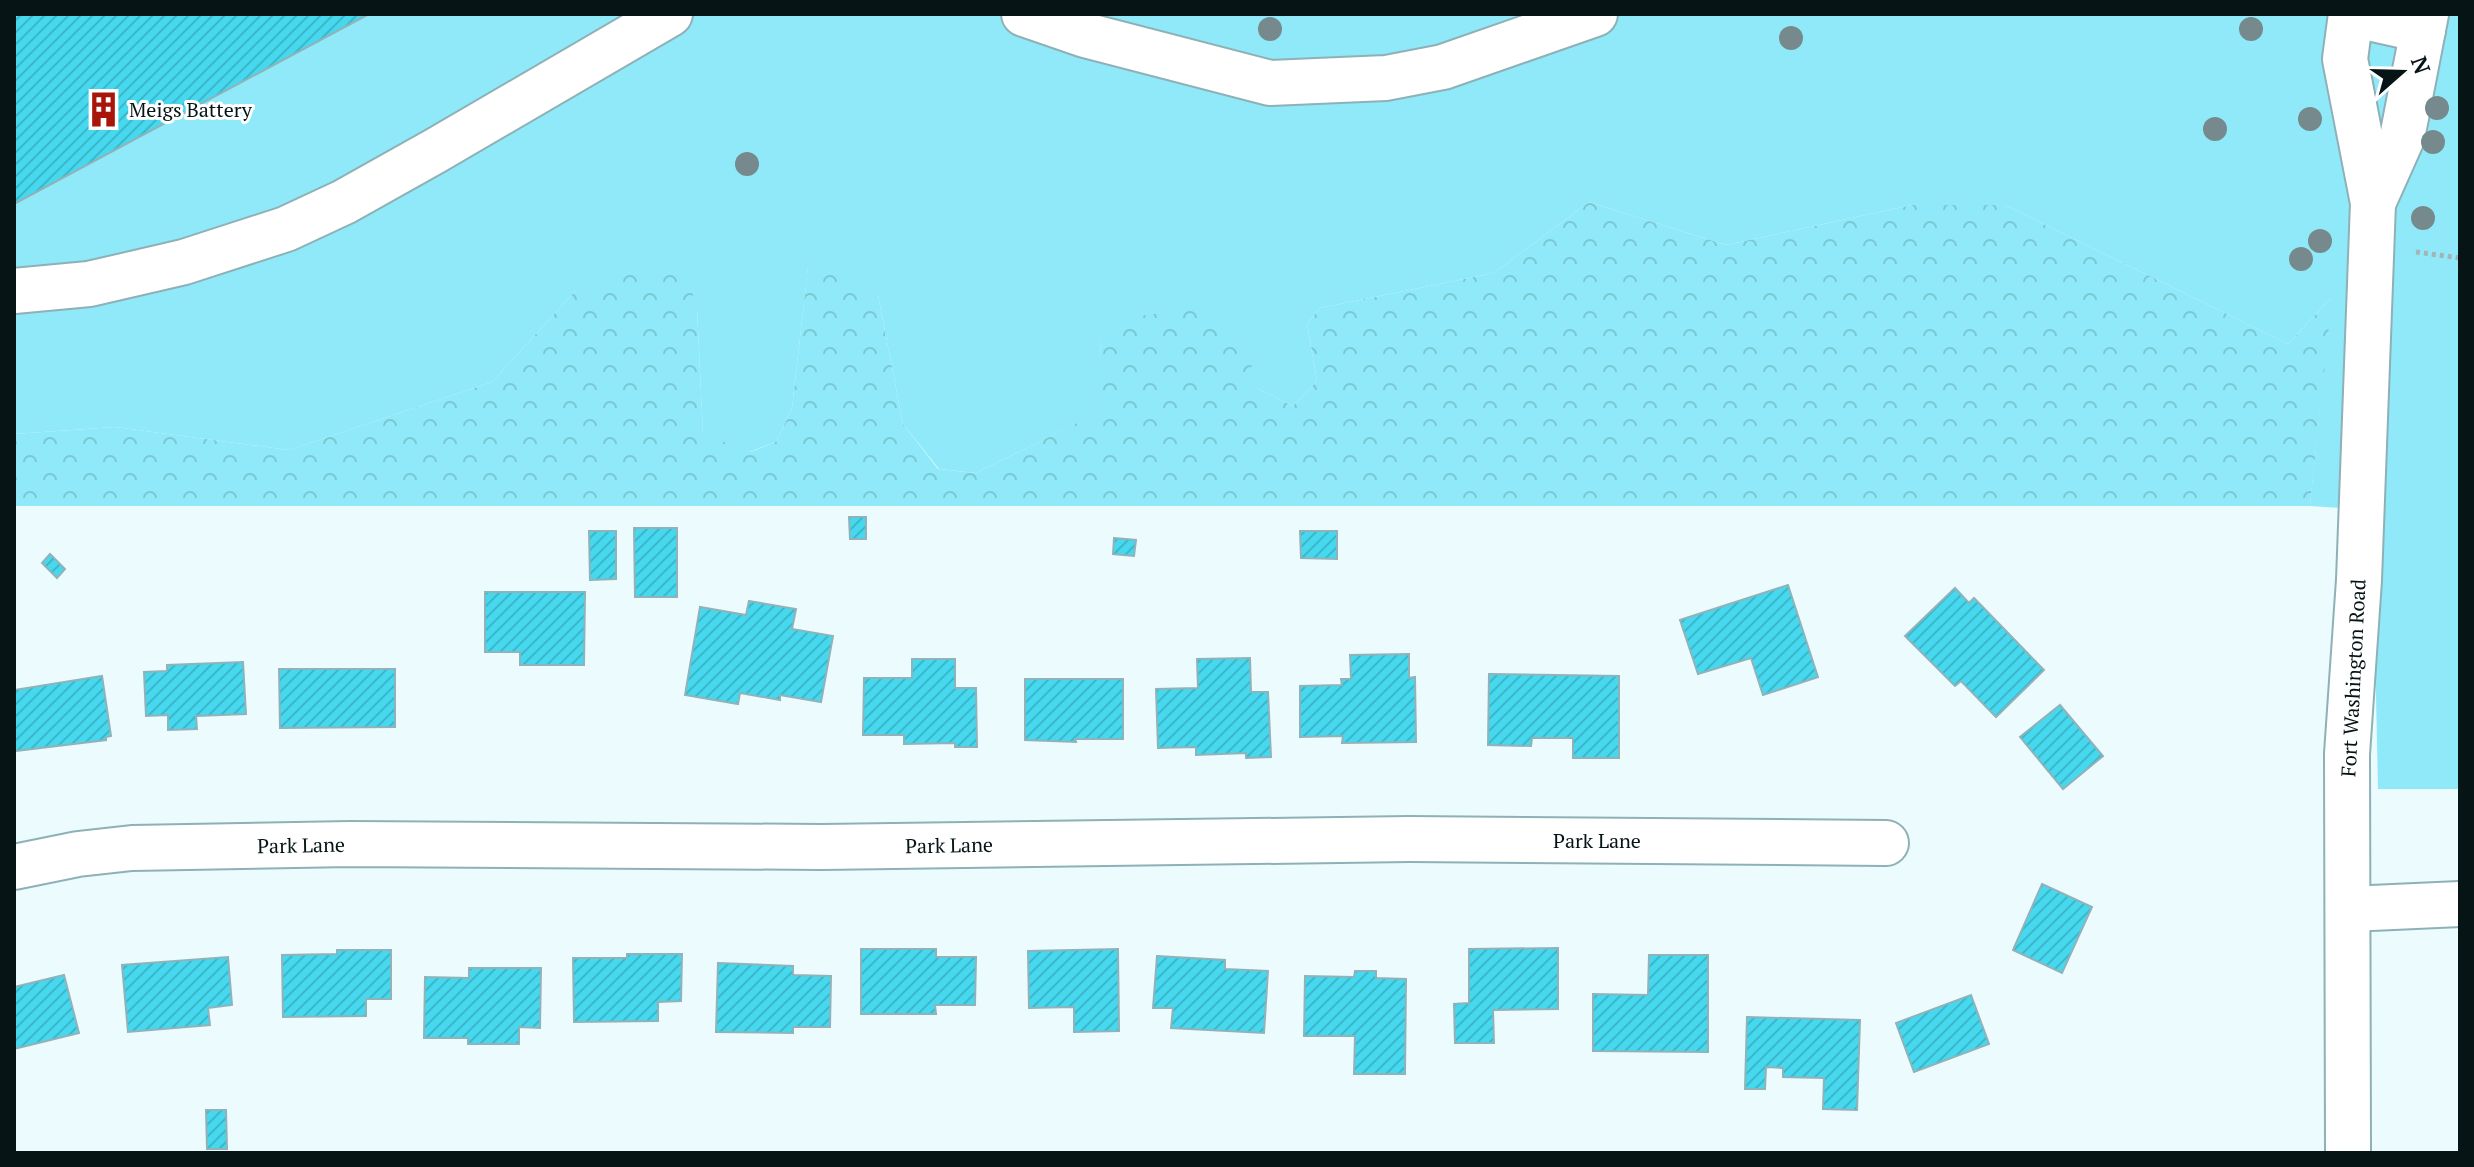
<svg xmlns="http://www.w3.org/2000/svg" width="2474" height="1167" viewBox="0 0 2474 1167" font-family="'PT Serif',serif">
<defs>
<pattern id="forest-crowns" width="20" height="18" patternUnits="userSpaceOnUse" patternTransform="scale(2)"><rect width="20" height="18" fill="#90e9f8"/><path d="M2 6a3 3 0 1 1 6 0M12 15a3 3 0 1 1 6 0" fill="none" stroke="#7bc7d4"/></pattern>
<pattern id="building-hatch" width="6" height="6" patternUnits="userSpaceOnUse" patternTransform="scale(2)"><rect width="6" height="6" fill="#46d8ee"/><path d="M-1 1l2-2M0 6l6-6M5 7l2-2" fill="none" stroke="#3cb8cb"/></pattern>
</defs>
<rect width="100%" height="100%" fill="#ecfbfe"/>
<polygon fill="#90e9f8" points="14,14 2460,14 2460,789 2378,789 2372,510 2310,506 2331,298 2288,344 2005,205 1912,205 1726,245 1589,202 1494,273 1320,308 1307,324 1317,381 1293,406 1258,389 1100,339 1104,410 976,473 939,469 903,424 878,295 808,268 792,408 777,441 750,452 703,435 697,308 577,289 492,382 289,450 115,427 14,434"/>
<polygon fill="url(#forest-crowns)" points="1589,202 1726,245 1912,205 2005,205 2288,344 2332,297 2310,506 14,506 14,434 115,427 289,450 492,382 577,289 670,263 686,272 697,308 703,434 751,452 777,441 792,408 808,267 834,257 878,295 903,424 938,469 976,473 1103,410 1100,339 1111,319 1190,310 1240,326 1258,389 1293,406 1317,381 1307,324 1320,308 1494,273"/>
<g fill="url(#building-hatch)" stroke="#8fb3b9" stroke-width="2">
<polygon points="14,14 369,14 14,204"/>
<polygon points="849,517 866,517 866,539 850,539"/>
<polygon points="634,528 677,528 677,597 635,597"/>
<polygon points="589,531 616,531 616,579 590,580"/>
<polygon points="1300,531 1337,531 1337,559 1301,558"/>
<polygon points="1114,538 1136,540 1134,556 1113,554"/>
<polygon points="50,554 65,569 57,578 42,563"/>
<polygon points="1788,585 1818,677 1763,695 1751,658 1698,674 1680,620"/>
<polygon points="1955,588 1969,603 1974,598 2044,670 1996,717 1961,681 1955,686 1905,636"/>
<polygon points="485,592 585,592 584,665 520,665 520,652 485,652"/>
<polygon points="749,601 796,609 792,629 833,636 821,702 780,695 780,700 740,693 738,704 685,695 700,607 746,615"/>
<polygon points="1409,654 1409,678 1415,677 1416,742 1342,743 1343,736 1300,737 1300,686 1342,685 1341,679 1351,679 1350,655"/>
<polygon points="1250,658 1251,692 1268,692 1271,757 1246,758 1246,753 1196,755 1196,747 1158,748 1156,689 1198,688 1197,659"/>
<polygon points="912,659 955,659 955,688 976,688 977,747 955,747 955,743 904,744 904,735 863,735 864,678 912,678"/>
<polygon points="243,662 246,714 196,716 197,729 168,730 168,715 146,716 144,672 167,671 167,665"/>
<polygon points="279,669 395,669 395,727 280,728"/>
<polygon points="1489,674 1619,676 1619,758 1573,758 1573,738 1532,738 1531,746 1488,745"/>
<polygon points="102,676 111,736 106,737 106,740 15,751 14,690"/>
<polygon points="1025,679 1123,679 1123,739 1075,739 1076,742 1025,740"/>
<polygon points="2060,705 2103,756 2063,789 2020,737"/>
<polygon points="2042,884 2092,907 2062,973 2013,950"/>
<polygon points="1558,948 1558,1009 1493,1010 1494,1043 1455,1043 1454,1004 1469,1003 1469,949"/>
<polygon points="861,949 936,949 936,957 976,957 975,1005 935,1005 936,1014 861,1014"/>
<polygon points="1118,949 1119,1031 1074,1032 1074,1007 1029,1008 1028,951"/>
<polygon points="337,950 391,950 391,999 366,999 366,1016 283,1017 282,955 337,954"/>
<polygon points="627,954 682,954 681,1001 658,1002 658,1021 574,1022 573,958 627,958"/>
<polygon points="1649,955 1708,955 1708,1052 1593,1051 1593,994 1648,995"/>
<polygon points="1157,956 1225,960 1225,969 1268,971 1264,1033 1171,1028 1173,1008 1153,1008"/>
<polygon points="228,957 232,1005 208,1008 210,1025 128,1032 122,965"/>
<polygon points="718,963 793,966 793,975 831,976 830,1027 793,1027 793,1033 716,1032"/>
<polygon points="469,968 541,968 540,1028 519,1027 519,1044 468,1044 468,1038 424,1038 425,977 469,978"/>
<polygon points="1355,971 1376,971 1376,978 1406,979 1405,1074 1354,1074 1355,1036 1304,1036 1305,976 1354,977"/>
<polygon points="64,975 79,1033 14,1049 14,987"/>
<polygon points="1971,995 1989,1044 1914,1072 1896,1023"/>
<polygon points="1747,1017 1860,1020 1857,1110 1823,1109 1824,1078 1783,1077 1783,1068 1766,1067 1765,1089 1745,1089"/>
<polygon points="206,1110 226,1110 227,1149 207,1149"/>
</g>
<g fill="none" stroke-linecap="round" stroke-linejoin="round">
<defs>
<g id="minor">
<polyline points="1024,14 1085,35 1270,83 1386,78 1443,67 1595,14"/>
<polyline points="2351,14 2423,30"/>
<polyline points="2373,203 2402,138 2426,14"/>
<polyline points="14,291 89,284 184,262 286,229 344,202 435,151 670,14"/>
<polyline points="14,867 78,854 132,848 350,844 822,847 1409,839 1886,843"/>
<polyline points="2349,909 2460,904"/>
<polyline points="2348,1153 2347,754 2359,580 2373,203 2345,59 2351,14"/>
</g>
</defs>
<use href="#minor" stroke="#8db1b7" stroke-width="48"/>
<polyline stroke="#a4b3b5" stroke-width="5" stroke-dasharray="4 4" stroke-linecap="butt" points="2416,252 2460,258"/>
<use href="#minor" stroke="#fff" stroke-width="44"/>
</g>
<g fill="#768a8e">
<circle cx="1270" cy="29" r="12"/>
<circle cx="2251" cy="29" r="12"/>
<circle cx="1791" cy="38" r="12"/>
<circle cx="2437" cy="108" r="12"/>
<circle cx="2310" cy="119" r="12"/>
<circle cx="2215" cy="129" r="12"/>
<circle cx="2433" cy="142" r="12"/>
<circle cx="747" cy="164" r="12"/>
<circle cx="2423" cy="218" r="12"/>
<circle cx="2320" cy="241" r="12"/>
<circle cx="2301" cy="259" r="12"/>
</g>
<defs>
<symbol id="building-bare" viewBox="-9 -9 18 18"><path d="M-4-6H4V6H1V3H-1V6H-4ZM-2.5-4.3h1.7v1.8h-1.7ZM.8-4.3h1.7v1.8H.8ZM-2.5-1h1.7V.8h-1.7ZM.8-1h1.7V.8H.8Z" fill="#a8150a" stroke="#fff" stroke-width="2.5" paint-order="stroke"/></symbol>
</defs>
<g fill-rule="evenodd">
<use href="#building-bare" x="78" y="84" width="51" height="51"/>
</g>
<g text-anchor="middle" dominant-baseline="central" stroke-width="6" stroke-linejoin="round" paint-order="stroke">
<g font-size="20" fill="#061416" stroke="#fff" text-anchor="start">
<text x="129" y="109">Meigs Battery</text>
</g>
<g font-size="20" fill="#061416" stroke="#fff">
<text transform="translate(2353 678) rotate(-87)">Fort Washington Road</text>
<text x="1597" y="840">Park Lane</text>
<text transform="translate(301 845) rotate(-1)">Park Lane</text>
<text transform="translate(949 845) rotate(-1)">Park Lane</text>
</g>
</g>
<rect width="2474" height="1167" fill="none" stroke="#061416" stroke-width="32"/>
<g transform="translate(2402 72) rotate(70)" stroke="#ffffff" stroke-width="6" paint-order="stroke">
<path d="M0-6L14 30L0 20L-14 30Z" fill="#061416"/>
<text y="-12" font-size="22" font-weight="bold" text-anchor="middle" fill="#061416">N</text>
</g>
</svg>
